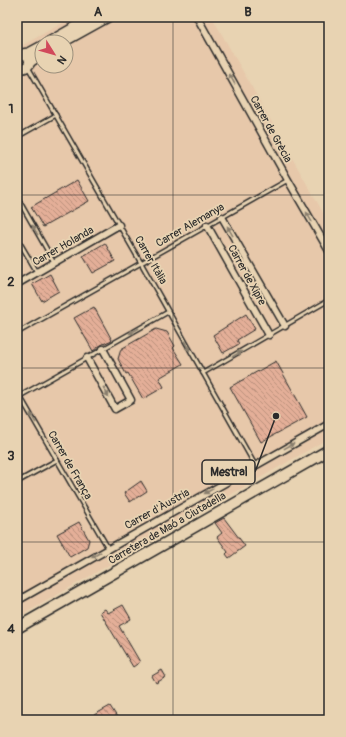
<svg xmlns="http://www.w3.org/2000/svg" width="346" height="737" viewBox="0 0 346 737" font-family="Pangolin,sans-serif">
<defs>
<pattern id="building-back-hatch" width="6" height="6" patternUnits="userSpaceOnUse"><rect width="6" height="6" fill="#e4af98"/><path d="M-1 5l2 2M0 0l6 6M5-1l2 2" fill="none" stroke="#b98f7c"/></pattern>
</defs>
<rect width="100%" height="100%" fill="#e8d3b2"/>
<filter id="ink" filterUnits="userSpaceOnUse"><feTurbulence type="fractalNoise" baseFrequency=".025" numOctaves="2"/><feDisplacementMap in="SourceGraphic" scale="8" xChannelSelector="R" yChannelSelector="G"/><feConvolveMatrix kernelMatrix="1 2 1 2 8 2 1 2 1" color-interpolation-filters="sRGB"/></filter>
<g filter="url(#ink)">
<path fill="#e7c8aa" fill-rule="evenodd" d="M73 17H212L329 223V438L17 618V40L23 45ZM42 42H66V66H42Z"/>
<g fill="url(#building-back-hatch)" stroke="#2b2b2b">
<polygon points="77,180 89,201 43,227 31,207"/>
<polygon points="105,243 115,261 93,273 83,256"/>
<polygon points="50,274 59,291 42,301 32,284"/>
<polygon points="94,307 112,340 101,345 93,351 74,318"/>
<polygon points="246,314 255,329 237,340 239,344 223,353 213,335"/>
<polygon points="156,329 167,332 175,346 173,348 183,364 159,378 164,387 143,399 128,373 126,374 118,359 121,349"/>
<polygon points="276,361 307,417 261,442 230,387"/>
<polygon points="141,481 147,491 130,502 124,493"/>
<polygon points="224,518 245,546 229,558 226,554 228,552 217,537 222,533 215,523"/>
<polygon points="79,522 89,540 87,547 70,557 57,534"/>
<polygon points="123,605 131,619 119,626 140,662 133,667 100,612 105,609 108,613"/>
<polygon points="162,670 166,677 156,683 152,676"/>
<polygon points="110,706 119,720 97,720 94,715"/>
</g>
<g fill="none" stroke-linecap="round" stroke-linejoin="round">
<defs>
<g id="lane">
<polyline points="28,67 141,263 255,465"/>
<polyline points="17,137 56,115"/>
<polyline points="17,197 54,262"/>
<polyline points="17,238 37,272"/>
<polyline points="17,333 288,180"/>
<polyline points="203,373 329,300"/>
<polyline points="17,391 108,548"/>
<polyline points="20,396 168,312"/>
<polyline points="17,482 57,460"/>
</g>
<g id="street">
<polyline points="197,17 288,180 329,251"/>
<polyline points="222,217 285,326"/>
<polyline points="207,225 269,335"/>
<polyline points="17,284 119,225"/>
<polyline points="87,358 115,409 131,400 103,349"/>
<polyline points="17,601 329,424"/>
</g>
<g id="secondary">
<polyline points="49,42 93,17"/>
<polyline points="63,42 108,17"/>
<polyline points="22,54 29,53 42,46"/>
<path d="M17 57C20 54 24 54 28 56L30 62C28 68 22 70 17 66"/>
<polyline points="30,62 42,54"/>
</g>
<polyline id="primary" points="17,628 329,450"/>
</defs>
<use href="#lane" stroke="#2b2b2b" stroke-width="6"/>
<use href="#street" stroke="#2b2b2b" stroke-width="9"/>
<use href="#secondary" stroke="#2b2b2b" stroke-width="12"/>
<use href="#primary" stroke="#2b2b2b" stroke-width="13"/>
<use href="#lane" stroke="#e8d3b2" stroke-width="3"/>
<use href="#street" stroke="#e8d3b2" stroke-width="6"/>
<use href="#secondary" stroke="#e8d3b2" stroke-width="9"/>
<use href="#primary" stroke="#e8d3b2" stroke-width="10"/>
</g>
<defs><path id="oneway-solid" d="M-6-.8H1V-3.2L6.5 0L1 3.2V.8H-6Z"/></defs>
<g fill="#8a7f6e">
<use href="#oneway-solid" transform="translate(232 79) rotate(-119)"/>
<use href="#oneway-solid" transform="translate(309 217) rotate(-120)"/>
<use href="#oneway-solid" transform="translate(35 230) rotate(-119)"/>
<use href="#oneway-solid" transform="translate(230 231) rotate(-120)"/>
<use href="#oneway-solid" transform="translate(134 331) rotate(150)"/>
<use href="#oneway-solid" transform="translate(187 346) rotate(61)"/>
<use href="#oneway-solid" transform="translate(237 354) rotate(-30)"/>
<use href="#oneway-solid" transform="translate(106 392) rotate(61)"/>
<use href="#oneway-solid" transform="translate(33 418) rotate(-120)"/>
<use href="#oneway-solid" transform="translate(289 446) rotate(-29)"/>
<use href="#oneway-solid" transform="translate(209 491) rotate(151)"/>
<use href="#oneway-solid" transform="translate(96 555) rotate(150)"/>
</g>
</g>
<path fill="none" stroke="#2b2b2b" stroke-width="1" stroke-opacity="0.55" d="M173 17V720M17 195H329M17 368H329M17 542H329"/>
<g text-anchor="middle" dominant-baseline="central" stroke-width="3.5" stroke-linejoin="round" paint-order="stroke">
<g font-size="11" fill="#2b2b2b" stroke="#e8d3b2">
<text transform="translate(271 129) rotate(61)">Carrer de Grècia</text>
<text transform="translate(190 225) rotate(-30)">Carrer Alemanya</text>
<text transform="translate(63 246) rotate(-30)">Carrer Holanda</text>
<text transform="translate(151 260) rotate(60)">Carrer Itàlia</text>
<text transform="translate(247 275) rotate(61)">Carrer de Xipre</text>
<text transform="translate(70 465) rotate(60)">Carrer de França</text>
<text transform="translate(157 509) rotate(-29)">Carrer d'Àustria</text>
<text transform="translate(167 528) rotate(-30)">Carretera de Maó a Ciutadella</text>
</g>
</g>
<path fill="none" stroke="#2b2b2b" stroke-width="1.5" d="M276 416L255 472"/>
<circle fill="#2b2b2b" stroke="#e8d3b2" stroke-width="1.5" cx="276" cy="416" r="4"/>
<rect fill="#e8d3b2" stroke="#2b2b2b" stroke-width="1.5" x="202" y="460" width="53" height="24" rx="4"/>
<g font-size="12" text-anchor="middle" font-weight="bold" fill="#2b2b2b">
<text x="229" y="476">Mestral</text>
</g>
<rect width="346" height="737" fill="none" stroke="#e8d3b2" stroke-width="44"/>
<g transform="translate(54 54) rotate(127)"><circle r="19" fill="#e8d3b2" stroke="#9c907c"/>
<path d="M0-3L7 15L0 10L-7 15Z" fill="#d1495b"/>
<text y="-6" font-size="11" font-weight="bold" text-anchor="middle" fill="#2b2b2b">N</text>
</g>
<rect x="22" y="22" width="302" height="693" fill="none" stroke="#2b2b2b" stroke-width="1.5"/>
<g font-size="13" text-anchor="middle" font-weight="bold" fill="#2b2b2b">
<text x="98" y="16">A</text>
<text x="248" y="16">B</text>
<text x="11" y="113">1</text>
<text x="11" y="286">2</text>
<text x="11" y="460">3</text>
<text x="11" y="633">4</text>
</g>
</svg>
